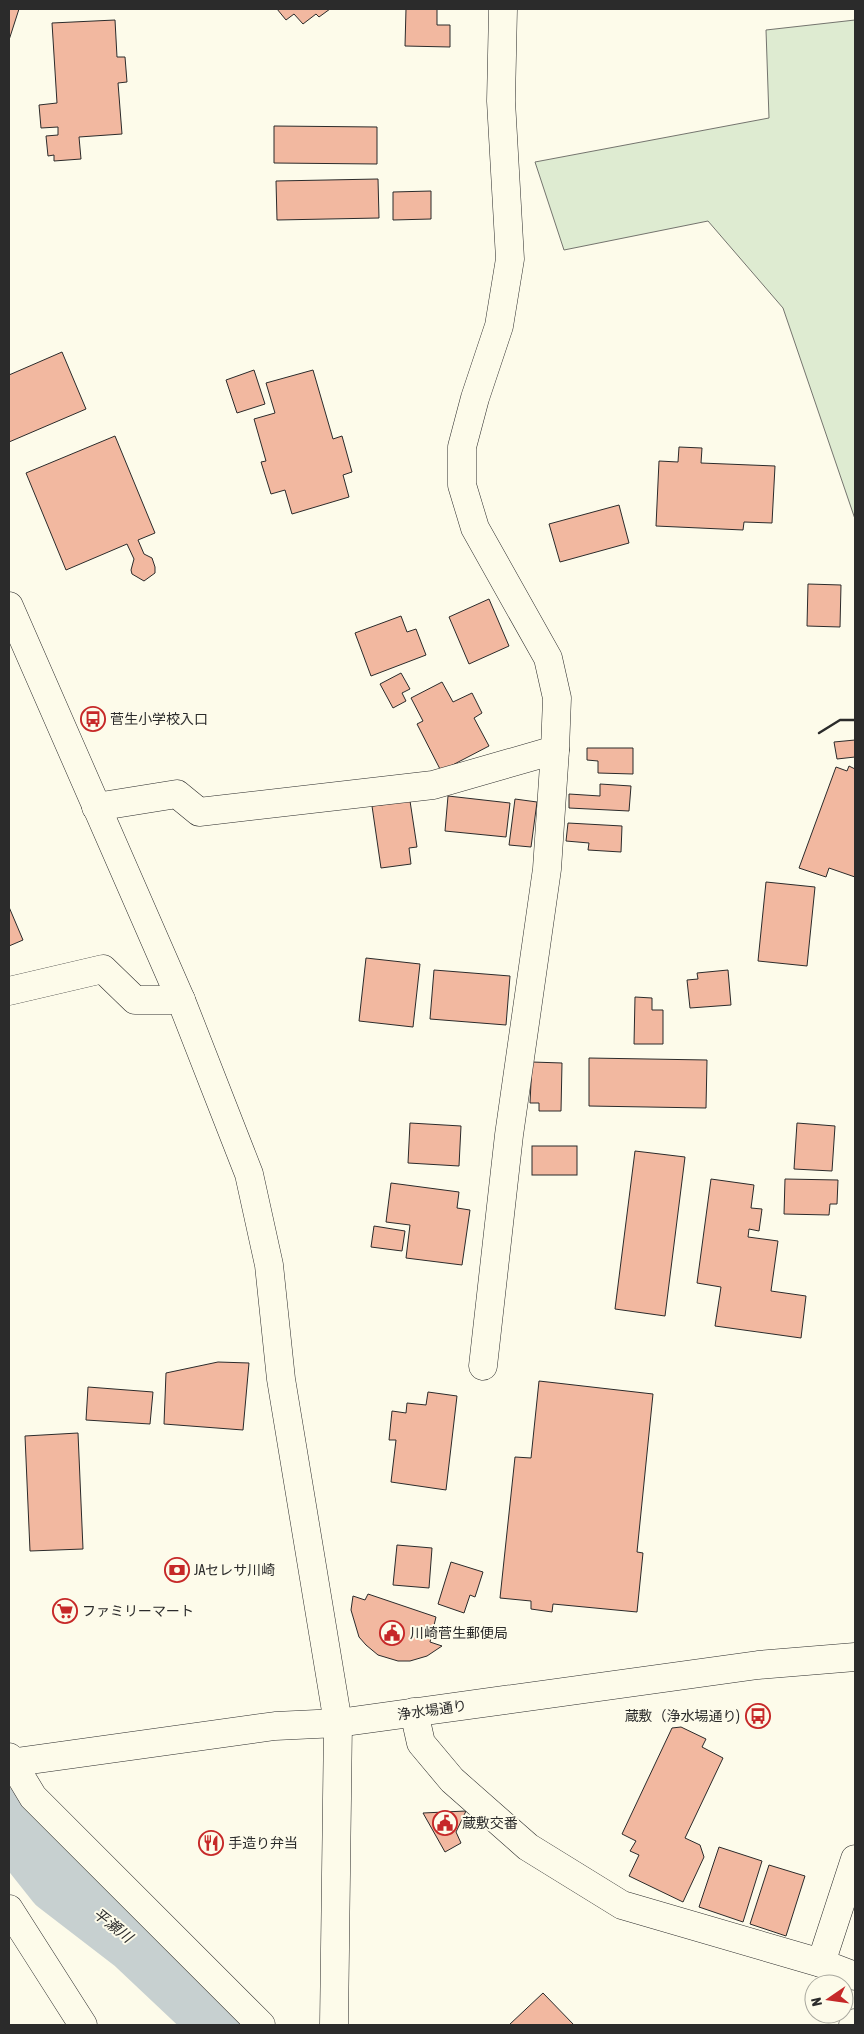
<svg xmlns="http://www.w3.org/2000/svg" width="864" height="2034" viewBox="0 0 864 2034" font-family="'Asap Condensed','Noto Sans JP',sans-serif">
<rect width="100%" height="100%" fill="#fdfbea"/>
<polygon fill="#deebd1" stroke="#74746e" points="855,20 855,519 783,308 708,221 564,250 535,162 769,118 766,30"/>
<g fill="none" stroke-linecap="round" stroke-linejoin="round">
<polyline stroke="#c7d0d0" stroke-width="64" points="9,1820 58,1882 136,1942 224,2025"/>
</g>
<g fill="#f2b8a0" stroke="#2b2b2b">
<polygon points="9,9 19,9 9,40"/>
<polygon points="277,9 330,9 319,17 316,14 303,24 294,14 286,20"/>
<polygon points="406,9 437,9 437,25 450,25 450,47 405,46"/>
<polygon points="115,20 117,57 125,57 127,82 118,83 122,134 79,137 81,159 54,161 54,155 48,156 46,136 58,135 58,127 41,128 39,105 57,103 52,23"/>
<polygon points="274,126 377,127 377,164 274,163"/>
<polygon points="378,179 379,218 277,220 276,181"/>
<polygon points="431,191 431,219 393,220 393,192"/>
<polygon points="62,352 86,409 9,442 9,375"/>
<polygon points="254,370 265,404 237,413 226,380"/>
<polygon points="313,370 333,439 342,436 352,472 343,475 349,497 292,514 285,490 271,494 261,462 266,461 254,419 275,413 266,383"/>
<polygon points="115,436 155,533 138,540 144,554 152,558 155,567 155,573 144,581 132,574 131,570 134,559 127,544 66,570 26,473"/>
<polygon points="679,447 702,448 701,463 775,466 772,523 744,522 743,530 656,526 659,461 678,462"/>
<polygon points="619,505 629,543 560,562 549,524"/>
<polygon points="808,584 841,585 840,627 807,626"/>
<polygon points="489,599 509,646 469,664 449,617"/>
<polygon points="401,616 407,632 416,629 426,655 371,676 355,633"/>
<polygon points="401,673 410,689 402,693 406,701 393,708 380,684"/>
<polygon points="442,682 453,702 472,693 482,713 474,718 489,746 441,771 417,724 423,721 411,698"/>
<polygon points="855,740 855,757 837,759 834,742"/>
<polygon points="587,748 633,748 633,774 598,773 598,761 587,760"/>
<polygon points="849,766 855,769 855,877 829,868 826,877 799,868 836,767 847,771"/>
<polygon points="600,784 631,786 629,811 569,808 569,794 600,796"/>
<polygon points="448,796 510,803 506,837 445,831"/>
<polygon points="515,799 537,802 531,847 509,845"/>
<polygon points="410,801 417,847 409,848 411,864 381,868 372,806"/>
<polygon points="568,823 622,826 621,852 588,850 589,843 566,841"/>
<polygon points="766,882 815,887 807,966 758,961"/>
<polygon points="9,907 23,940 9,946"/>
<polygon points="366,958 420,964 413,1027 359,1021"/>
<polygon points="434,970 510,976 506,1025 430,1019"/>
<polygon points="728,970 731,1005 690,1008 687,980 698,979 697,973"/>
<polygon points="635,997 652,998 652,1010 663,1010 663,1044 634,1044"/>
<polygon points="589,1058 707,1060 706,1108 589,1106"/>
<polygon points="532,1062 562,1063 561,1111 539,1111 539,1103 530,1103"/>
<polygon points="410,1123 461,1126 459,1166 408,1163"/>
<polygon points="797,1123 835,1126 832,1171 794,1169"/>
<rect x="532" y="1146" width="45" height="29"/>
<polygon points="635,1151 685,1157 665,1316 615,1309"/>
<polygon points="711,1179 754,1185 751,1208 762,1209 759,1231 749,1229 748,1237 778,1241 771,1291 806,1296 801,1338 715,1326 721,1287 697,1283"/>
<polygon points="785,1179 838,1180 837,1204 830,1204 829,1215 784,1214"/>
<polygon points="391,1183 459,1192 457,1208 470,1210 462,1265 406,1258 410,1225 386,1222"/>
<polygon points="374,1226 405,1231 402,1251 371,1247"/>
<polygon points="218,1362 249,1363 243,1430 164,1424 166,1373"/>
<polygon points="539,1381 653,1394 637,1552 643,1553 637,1612 553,1604 552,1612 531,1609 531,1601 500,1598 515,1457 531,1458"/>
<polygon points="88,1387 153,1392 150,1424 86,1420"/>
<polygon points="428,1392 457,1396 446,1490 391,1482 396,1440 389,1440 392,1411 406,1413 407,1403 426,1405"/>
<polygon points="78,1433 83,1549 30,1551 25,1436"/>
<polygon points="397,1545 432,1548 429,1588 393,1585"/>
<polygon points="451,1562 483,1572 475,1597 470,1595 464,1613 438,1604"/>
<polygon points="368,1594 436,1617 430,1642 442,1646 427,1656 410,1661 398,1661 378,1655 366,1645 359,1637 351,1610 353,1596 365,1600"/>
<polygon points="681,1727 706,1739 702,1747 723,1758 685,1838 700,1845 704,1857 683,1902 629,1876 639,1855 630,1851 636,1841 622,1834 672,1728"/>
<polygon points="466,1811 456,1832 461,1843 445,1852 423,1813"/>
<polygon points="719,1847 762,1861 743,1922 699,1907"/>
<polygon points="769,1865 805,1876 786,1936 750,1924"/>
<polygon points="543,1993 574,2025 509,2025"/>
</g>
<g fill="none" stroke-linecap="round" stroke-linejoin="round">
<defs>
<g id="street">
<polyline points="96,807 177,794 199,812 433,785 555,750 557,698 548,658 475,528 462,485 462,447 475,398 499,326 510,259 501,101 503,9"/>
<polyline points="9,991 103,969 135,1000 181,1000"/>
<polyline points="483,1366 509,1135 547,869 555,750"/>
<polyline points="414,1712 421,1743 452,1780 528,1847 622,1905 821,1963 855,1976"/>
<polyline points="9,1757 33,1797 261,2025"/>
<polyline points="9,1909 83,2025"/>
<polyline points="821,1963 855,1859"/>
<polyline points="853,2025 855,2023"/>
</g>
<polyline id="secondary" points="9,606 181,1000 249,1174 269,1265 281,1379 338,1723 334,2025"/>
<polyline id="primary" points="9,1763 275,1726 338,1723 758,1665 855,1657"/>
</defs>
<use href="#street" stroke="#2b2b2b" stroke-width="29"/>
<use href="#secondary" stroke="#2b2b2b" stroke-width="29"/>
<use href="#primary" stroke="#2b2b2b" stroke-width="29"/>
<use href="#street" stroke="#fdfbea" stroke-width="28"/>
<use href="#secondary" stroke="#fdfbea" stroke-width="28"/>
<use href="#primary" stroke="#fdfbea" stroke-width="28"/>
<polyline stroke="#2b2b2b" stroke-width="2.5" points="819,733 840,720 855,720"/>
</g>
<defs>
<symbol id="bus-ring" viewBox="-11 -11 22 22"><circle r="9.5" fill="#fdfbea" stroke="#c62828" stroke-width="1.5"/><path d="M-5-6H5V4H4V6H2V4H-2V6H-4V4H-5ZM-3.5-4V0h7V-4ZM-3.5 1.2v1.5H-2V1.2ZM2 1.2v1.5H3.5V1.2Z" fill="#c62828"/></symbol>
<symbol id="bank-ring" viewBox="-11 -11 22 22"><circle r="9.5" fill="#fdfbea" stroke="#c62828" stroke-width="1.5"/><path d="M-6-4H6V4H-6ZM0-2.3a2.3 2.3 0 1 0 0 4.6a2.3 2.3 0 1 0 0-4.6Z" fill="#c62828"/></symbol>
<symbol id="supermarket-ring" viewBox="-11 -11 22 22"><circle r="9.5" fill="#fdfbea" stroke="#c62828" stroke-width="1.5"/><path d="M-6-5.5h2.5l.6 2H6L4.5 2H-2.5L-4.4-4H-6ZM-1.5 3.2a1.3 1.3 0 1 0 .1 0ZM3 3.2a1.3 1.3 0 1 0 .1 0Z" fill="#c62828"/></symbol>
<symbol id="civic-ring" viewBox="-11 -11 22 22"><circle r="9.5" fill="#fdfbea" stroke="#c62828" stroke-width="1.5"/><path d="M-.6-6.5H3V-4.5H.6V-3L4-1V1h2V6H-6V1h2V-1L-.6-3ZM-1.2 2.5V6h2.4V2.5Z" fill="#c62828"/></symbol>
<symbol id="restaurant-ring" viewBox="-11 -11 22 22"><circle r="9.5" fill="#fdfbea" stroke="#c62828" stroke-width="1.5"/><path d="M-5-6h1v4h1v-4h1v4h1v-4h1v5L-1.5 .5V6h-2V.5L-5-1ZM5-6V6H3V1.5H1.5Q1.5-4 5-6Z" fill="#c62828"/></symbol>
</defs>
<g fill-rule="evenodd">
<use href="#bus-ring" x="79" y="705" width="28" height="28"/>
<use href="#bank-ring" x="163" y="1556" width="28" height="28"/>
<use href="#supermarket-ring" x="51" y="1597" width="28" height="28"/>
<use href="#civic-ring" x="378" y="1619" width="28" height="28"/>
<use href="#bus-ring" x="744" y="1702" width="28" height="28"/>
<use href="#civic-ring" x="431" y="1809" width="28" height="28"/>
<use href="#restaurant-ring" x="197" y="1829" width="28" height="28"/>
</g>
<g text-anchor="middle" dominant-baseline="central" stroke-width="4" stroke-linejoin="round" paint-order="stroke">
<g font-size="14" fill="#2b2b2b" stroke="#fdfbea" text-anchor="start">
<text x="110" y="719">菅生小学校入口</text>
<text x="194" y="1570">JAセレサ川崎</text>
<text x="82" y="1611">ファミリーマート</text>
<text x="410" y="1633">川崎菅生郵便局</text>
<text x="740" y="1716" text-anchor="end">蔵敷（浄水場通り)</text>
<text x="462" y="1823">蔵敷交番</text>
<text x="228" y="1843">手造り弁当</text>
</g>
<g font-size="14" fill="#2b2b2b" stroke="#fdfbea">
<text transform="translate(432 1710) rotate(-8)">浄水場通り</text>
</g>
<g font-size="15" font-style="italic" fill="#2b2b2b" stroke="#fdfbea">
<text transform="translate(113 1925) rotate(38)">平瀬川</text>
</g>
</g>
<rect width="864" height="2034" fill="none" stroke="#2b2b2b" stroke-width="20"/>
<g transform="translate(829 1999) rotate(257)"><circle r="24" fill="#fdfbea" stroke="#a9a89e"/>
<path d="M0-4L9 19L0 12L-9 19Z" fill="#c62828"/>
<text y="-8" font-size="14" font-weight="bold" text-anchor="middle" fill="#2b2b2b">N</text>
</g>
</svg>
